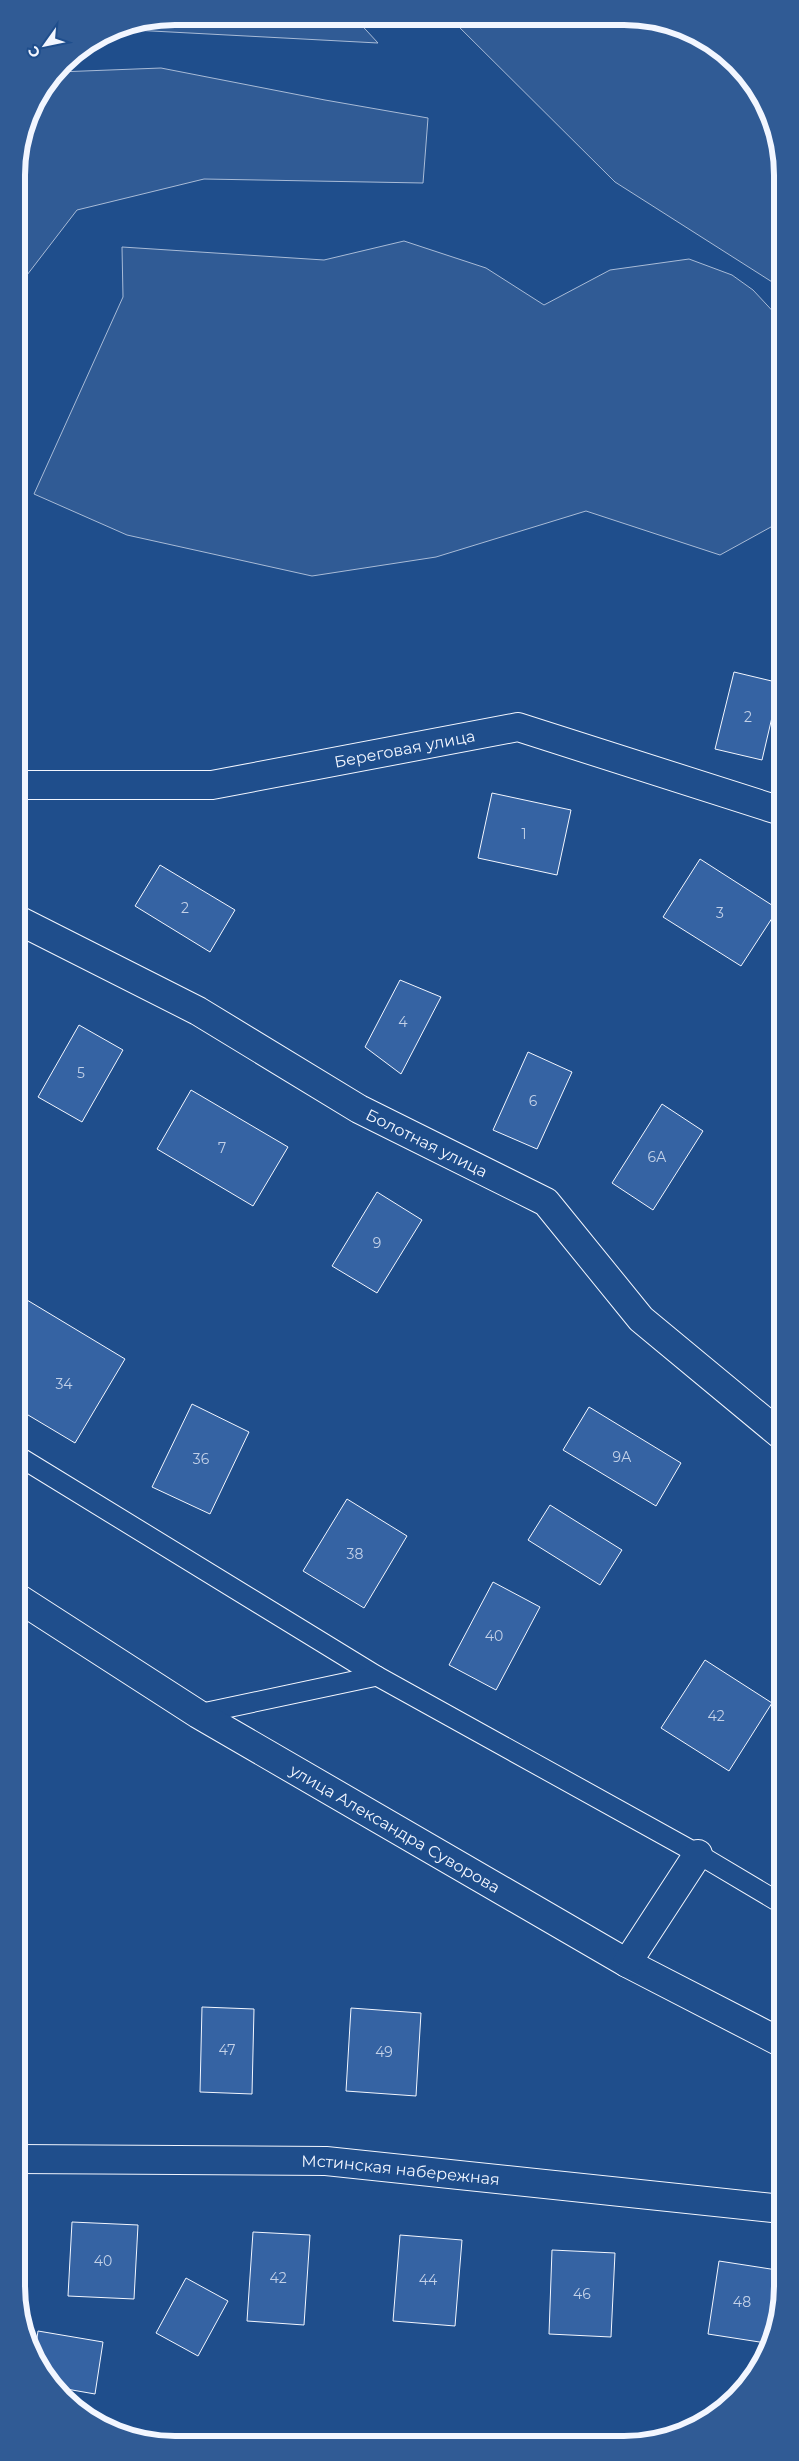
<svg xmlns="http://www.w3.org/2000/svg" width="799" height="2461" viewBox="0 0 799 2461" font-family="Montserrat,sans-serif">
<rect width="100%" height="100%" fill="#1f4e8c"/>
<g fill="#305b95" stroke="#a8bbd7">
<polygon points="175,16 354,17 378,43 114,29"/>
<polygon points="450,18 655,19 703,37 737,63 766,104 780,144 780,287 615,182"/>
<polygon points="161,68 325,100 428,118 423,183 204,179 77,210 17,288 17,164 32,105 58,72"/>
<polygon points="404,241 486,268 544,305 610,270 689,259 732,275 753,290 780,319 780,522 720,555 586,511 436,557 312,576 127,535 34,494 123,297 122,247 324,260"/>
</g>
<g fill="#3563a3" stroke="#f2f6ff">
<polygon points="734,672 780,683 762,760 715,749"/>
<polygon points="492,793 571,810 557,875 478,858"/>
<polygon points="700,859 778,909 741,966 663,917"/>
<polygon points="160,865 235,910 210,952 135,906"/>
<polygon points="400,980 441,997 401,1074 365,1047"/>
<polygon points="79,1025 123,1050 82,1122 38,1097"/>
<polygon points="528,1052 572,1072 537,1149 493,1130"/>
<polygon points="191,1090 288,1147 253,1206 157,1149"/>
<polygon points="662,1104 703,1131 653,1210 612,1183"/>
<polygon points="377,1192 422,1220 377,1293 332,1266"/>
<polygon points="27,1300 125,1359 75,1443 18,1409 18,1315"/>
<polygon points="192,1404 249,1432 210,1514 152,1487"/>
<polygon points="589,1407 681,1463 656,1506 563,1450"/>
<polygon points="347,1499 407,1536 364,1608 303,1571"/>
<polygon points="550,1505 622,1550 600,1585 528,1540"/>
<polygon points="493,1582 540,1607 496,1690 449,1665"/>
<polygon points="705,1660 772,1703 729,1771 661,1728"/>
<polygon points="202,2007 254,2009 252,2094 200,2092"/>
<polygon points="351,2008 421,2013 416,2096 346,2091"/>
<polygon points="72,2222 138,2225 134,2299 68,2296"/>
<polygon points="253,2232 310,2235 304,2325 247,2321"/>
<polygon points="400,2235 462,2240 455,2326 393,2321"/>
<polygon points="552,2250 615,2253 611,2337 549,2334"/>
<polygon points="719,2261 777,2270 766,2343 708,2334"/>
<polygon points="186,2278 228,2301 198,2356 156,2333"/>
<polygon points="38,2331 103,2342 95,2394 55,2387 34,2358"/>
</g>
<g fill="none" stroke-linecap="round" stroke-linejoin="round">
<defs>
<g id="service">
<polyline points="18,1456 377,1676"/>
<polyline points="198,1714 377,1676 698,1854 782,1904"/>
</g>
<g id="minor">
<path id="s1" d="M17 785H212L518 727 781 811"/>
<path id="s2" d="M18 920 198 1011 359 1109 546 1202 641 1319 781 1435"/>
<path id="s3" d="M18 1598 198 1714 627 1963 782 2043"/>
<polyline points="627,1963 698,1854"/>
<path id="s4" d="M19 2159 326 2161 782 2209"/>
</g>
</defs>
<use href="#service" stroke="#f2f6ff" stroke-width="21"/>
<use href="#minor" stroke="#f2f6ff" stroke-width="30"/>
<use href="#service" stroke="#1f4e8c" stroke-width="19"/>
<use href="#minor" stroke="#1f4e8c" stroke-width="28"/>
</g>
<g text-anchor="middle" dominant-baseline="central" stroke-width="4" stroke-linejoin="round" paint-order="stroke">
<g font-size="14" fill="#c3d1e8">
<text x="748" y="717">2</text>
<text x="524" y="834">1</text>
<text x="185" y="908">2</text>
<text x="720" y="913">3</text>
<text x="403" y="1022">4</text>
<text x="81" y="1073">5</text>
<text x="533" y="1101">6</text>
<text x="222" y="1148">7</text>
<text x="657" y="1157">6А</text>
<text x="377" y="1243">9</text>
<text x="64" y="1384">34</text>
<text x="622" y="1457">9А</text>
<text x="201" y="1459">36</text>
<text x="355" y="1554">38</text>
<text x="494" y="1636">40</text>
<text x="716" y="1716">42</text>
<text x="227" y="2050">47</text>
<text x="384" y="2052">49</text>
<text x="103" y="2261">40</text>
<text x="278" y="2278">42</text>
<text x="428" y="2280">44</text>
<text x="582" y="2294">46</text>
<text x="742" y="2302">48</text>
</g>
<g font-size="16" fill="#f2f6ff" stroke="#1f4e8c">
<text stroke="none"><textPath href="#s1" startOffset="391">Береговая улица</textPath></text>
<text stroke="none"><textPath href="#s2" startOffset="466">Болотная улица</textPath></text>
<text stroke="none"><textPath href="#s3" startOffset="442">улица Александра Суворова</textPath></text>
<text stroke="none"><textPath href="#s4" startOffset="382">Мстинская набережная</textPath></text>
</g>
</g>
<path d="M0 0H799V2461H0ZM175 25H624A150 150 0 0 1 774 175V2286A150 150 0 0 1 624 2436H175A150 150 0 0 1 25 2286V175A150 150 0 0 1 175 25Z" fill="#305b95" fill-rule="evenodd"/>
<path fill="none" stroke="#f2f6ff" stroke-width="6" d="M175 25H624A150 150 0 0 1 774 175V2286A150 150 0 0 1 624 2436H175A150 150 0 0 1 25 2286V175A150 150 0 0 1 175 25Z"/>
<g transform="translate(45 45) rotate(237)" stroke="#1f4e8c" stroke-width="4" paint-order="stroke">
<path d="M0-4L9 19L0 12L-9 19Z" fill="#f2f6ff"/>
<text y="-8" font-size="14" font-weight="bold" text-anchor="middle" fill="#f2f6ff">С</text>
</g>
</svg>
